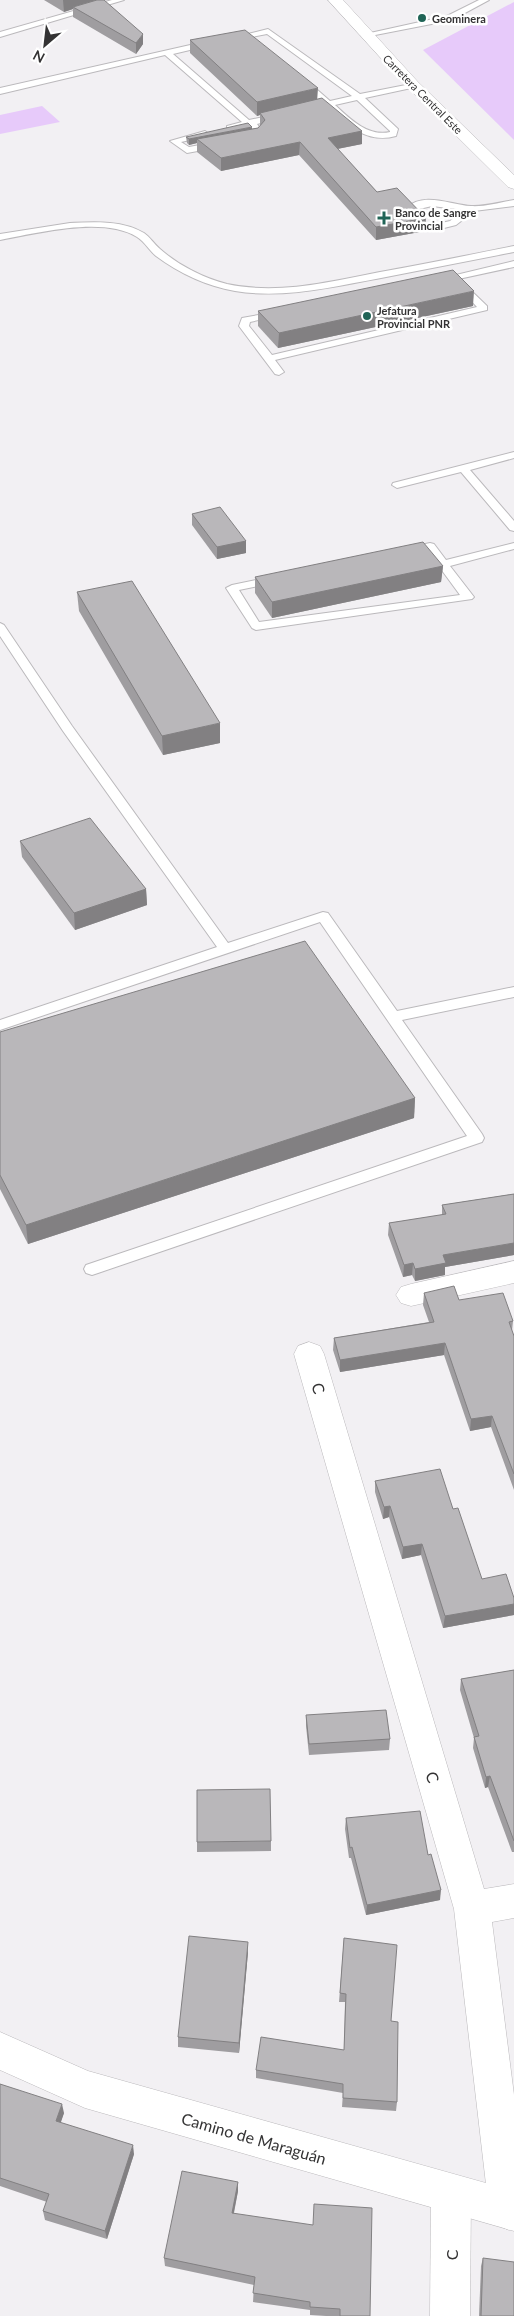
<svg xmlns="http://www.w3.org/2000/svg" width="514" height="2316" viewBox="0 0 514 2316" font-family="Lato,sans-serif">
<rect width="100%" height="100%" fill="#f2f0f3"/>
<g fill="#e7cafa">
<polygon points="514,2 514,140 423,50"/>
<polygon points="42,106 60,122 0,134 0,115"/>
</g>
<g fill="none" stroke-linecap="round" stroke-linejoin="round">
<defs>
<g id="service">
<polygon points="112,0 124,0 0,37 0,32"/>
<polygon points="479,0 489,0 452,20 365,37 361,35 447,16"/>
<path d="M268 29 360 94 416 83V87L365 98 398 129 396 136C367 144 347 125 327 107L307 110V106L322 103 300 84V80H306L330 101 352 96 267 34 231 41 227 39ZM357 100 390 131V132C368 137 350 119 335 105Z"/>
<polygon points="208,41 211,41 211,45 173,54 249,120 283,113 283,117 257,124 263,133 262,135 246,142 242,139 254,132 249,126 227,130 227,126 242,122 165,55 0,94 0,88"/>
<polygon points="205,131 209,134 208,136 181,142 189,147 216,142 220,145 219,147 187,153 170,141"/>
<path d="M514 200V206L474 211 456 225 432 231 427 228 429 226 450 221 464 210 432 206 411 211 406 208C424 191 451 205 471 206 485 207 500 202 514 200Z"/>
<path d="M70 223C94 222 122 220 144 233 150 237 154 244 160 249 178 265 203 278 227 284 278 295 330 282 380 272 425 264 469 255 514 246V252C470 261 425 269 381 278 332 287 284 299 235 291 206 286 179 273 156 256 149 250 145 242 137 237 103 216 38 233 0 240V234Z"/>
<polygon points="514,261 514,267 440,283 435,280"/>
<polygon points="460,280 487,306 487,310 275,360 284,372 279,375 275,374 239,326 242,318 281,311 281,315 250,322 249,326 272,355 477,307 455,283"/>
<polygon points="514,452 514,458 470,470 514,521 514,531 510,530 461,472 397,488 392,485 393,483"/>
<path d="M430 543 434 544 446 560 514 543V549L450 566 474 597 472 599 256 630 252 628 226 588 232 585ZM427 550 460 595 259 622 239 590Z"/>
<polygon points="0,623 4,625 72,726 228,943 323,912 328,913 397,1011 514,987 514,997 402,1020 482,1134 484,1138 482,1142 98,1273 92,1275 86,1273 84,1269 86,1265 467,1136 320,922 0,1030 0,1020 217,947 63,731 0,636"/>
</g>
<g id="minor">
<polygon points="514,1261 514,1283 411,1306 401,1303 396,1295 401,1287 411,1284"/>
<polygon points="309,1342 320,1346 324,1354 484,1889 514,1884 514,1918 492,1922 514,2095 514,2228 509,2230 495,2224 489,2210 454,1909 294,1354 298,1346"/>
<polygon points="451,2174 465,2180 471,2194 470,2316 430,2316 431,2194 437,2180"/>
</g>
<polygon id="tertiary" points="0,2032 88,2071 514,2191 514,2231 85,2108 0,2070"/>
<polygon id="primary" points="328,0 343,0 418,82 514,175 514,189 508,187 408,88"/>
</defs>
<use href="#service" stroke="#bbb9bc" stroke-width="2"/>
<use href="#minor" stroke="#bbb9bc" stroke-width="1"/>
<use href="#tertiary" stroke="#bbb9bc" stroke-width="1"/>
<use href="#primary" stroke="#bbb9bc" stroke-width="1"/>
<use href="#service" fill="#fff" fill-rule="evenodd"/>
<use href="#minor" fill="#fff" fill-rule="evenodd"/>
<use href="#tertiary" fill="#fff" fill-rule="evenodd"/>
<use href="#primary" fill="#fff" fill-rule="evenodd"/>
</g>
<g fill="#9f9da0">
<polygon points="44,0 96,0 143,44 136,54 73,17 73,9 64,12"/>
<polygon points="190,40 317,99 362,131 362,144 337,149 377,192 425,231 376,240 299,155 221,171 197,152 197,143 189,145 187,143 186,137 258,128 260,126 260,115 257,116 190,53"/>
<polygon points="473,306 278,348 258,326 258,311"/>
<polygon points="192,514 246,541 246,553 217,559 192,525"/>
<polygon points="443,566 441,582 272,618 255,593 255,577"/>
<polygon points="77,592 220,743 163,755 79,611"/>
<polygon points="20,841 146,889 147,905 75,930 22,857"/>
<polygon points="0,1032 415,1098 414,1118 28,1244 0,1189"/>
<polygon points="514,1194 514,1255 445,1267 445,1275 415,1281 412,1275 403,1277 388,1235 389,1223 442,1215 442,1205"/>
<polygon points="424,1293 459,1300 513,1321 512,1331 514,1336 514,1490 491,1427 470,1431 444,1355 340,1372 333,1350 334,1338 429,1322 423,1305"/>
<polygon points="375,1481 453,1509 482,1579 514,1598 514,1615 443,1628 421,1555 402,1559 389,1517 383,1519 375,1492"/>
<polygon points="514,1670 514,1852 512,1852 488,1787 485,1788 473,1748 474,1738 460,1690 461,1679"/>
<polygon points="306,1715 390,1739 389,1750 309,1755 306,1726"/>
<polygon points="346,1818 428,1855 440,1900 366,1915 351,1858 349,1858 345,1829"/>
<polygon points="271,1841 271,1851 197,1852 197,1842"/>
<polygon points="344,1938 391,2021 397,2102 396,2111 342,2107 343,2093 256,2078 256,2070 344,2050 345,2002 339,2002"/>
<polygon points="248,1952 239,2053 178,2047 178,2037"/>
<polygon points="0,2084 64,2113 60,2123 134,2154 107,2239 45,2220 43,2211 47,2202 0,2186"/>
<polygon points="238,2182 238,2191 234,2213 370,2316 326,2316 310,2315 310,2310 253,2302 254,2285 165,2266 164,2258"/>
<polygon points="483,2258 514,2316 479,2316 481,2266"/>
</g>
<g fill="#828082">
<polygon points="63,0 96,0 73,7 73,9 64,12"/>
<polygon points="143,34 143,44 136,54 136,43"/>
<polygon points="318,88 317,102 260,113 260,115 257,116 257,102"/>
<polygon points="252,127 252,133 197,139 197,143 189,145 189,139"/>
<polygon points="362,131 362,144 327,151 328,138"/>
<polygon points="300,142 299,155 221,171 221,158"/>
<polygon points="426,218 425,231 376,240 376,227"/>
<polygon points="474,291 473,306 278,348 279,333"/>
<polygon points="246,541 246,553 217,559 217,547"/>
<polygon points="443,566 441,582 272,618 272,602"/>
<polygon points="220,723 220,743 163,755 162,736"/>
<polygon points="146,889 147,905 75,930 74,913"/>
<polygon points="415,1098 414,1118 28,1244 26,1225"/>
<polygon points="514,1243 514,1255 445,1267 445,1275 415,1281 415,1269 443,1255"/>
<polygon points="413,1263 412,1275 403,1277 404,1265"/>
<polygon points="445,1343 444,1355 340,1372 340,1360"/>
<polygon points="492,1416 491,1427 470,1431 471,1419"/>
<polygon points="390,1506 389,1517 383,1519 384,1507"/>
<polygon points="422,1544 421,1555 402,1559 403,1547"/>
<polygon points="514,1604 514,1615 443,1628 445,1616"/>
<polygon points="490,1776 488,1787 485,1788 486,1777"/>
<polygon points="441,1890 440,1900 366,1915 367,1905"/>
<polygon points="248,1942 248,1952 239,2053 239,2043"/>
<polygon points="62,2104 64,2113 58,2131 56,2121"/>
<polygon points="133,2145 134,2154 107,2239 105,2231"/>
<polygon points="238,2182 238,2191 232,2221 232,2213"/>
</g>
<g fill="#b9b7ba" stroke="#828082">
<polygon points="97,0 104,0 143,34 136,43 73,7"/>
<polygon points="245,30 318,88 257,102 190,40"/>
<polygon points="322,98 362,131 328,138 377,192 397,188 426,218 376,227 300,142 221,158 197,139 258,128 265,120 260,113"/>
<polygon points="248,123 252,127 189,139 186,137"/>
<polygon points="453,270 474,291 279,333 258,311"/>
<polygon points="220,507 246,541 217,547 192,514"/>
<polygon points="423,542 443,566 272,602 255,577"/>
<polygon points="132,581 220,723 162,736 77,592"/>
<polygon points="90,818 146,889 74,913 20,841"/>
<polygon points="305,941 415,1098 26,1225 0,1175 0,1032"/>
<polygon points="514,1194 514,1243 443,1255 446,1263 415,1269 413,1263 404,1265 389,1223 446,1214 442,1205"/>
<polygon points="454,1286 459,1300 503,1293 513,1321 509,1322 514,1336 514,1474 492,1416 471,1419 445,1343 340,1360 334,1338 434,1322 424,1293"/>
<polygon points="440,1469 453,1509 458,1508 482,1579 506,1574 514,1598 514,1604 445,1616 422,1544 403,1547 390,1506 384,1507 375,1481"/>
<polygon points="514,1670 514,1841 490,1776 486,1777 474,1737 479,1736 461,1679"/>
<polygon points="386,1710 390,1739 309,1744 306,1715"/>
<polygon points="270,1789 271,1841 197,1842 197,1790"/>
<polygon points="420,1811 428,1855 431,1854 441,1890 367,1905 352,1847 350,1848 346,1818"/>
<polygon points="189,1936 248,1942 239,2043 178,2037"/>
<polygon points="344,1938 397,1945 391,2021 398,2022 397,2102 343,2098 343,2084 256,2070 261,2037 344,2050 346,1994 340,1993"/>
<polygon points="0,2084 62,2104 56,2121 133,2145 105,2231 43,2211 49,2194 0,2178"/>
<polygon points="182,2171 238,2182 232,2213 313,2225 314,2204 372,2208 370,2316 340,2316 340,2309 310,2307 310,2302 253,2293 255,2277 164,2258"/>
<polygon points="483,2258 514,2262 514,2316 481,2316"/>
</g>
<g fill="#206456" stroke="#fff" stroke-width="2">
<circle cx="422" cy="18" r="5"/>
<path d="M381.5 210.5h5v5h5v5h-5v5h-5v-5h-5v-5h5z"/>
<circle cx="367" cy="316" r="5"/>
</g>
<g text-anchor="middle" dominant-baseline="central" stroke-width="5" stroke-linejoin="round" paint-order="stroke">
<g font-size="11" font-weight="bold" fill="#343334" stroke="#fff" text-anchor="start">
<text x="432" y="18">Geominera</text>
<text x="395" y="212">Banco de Sangre<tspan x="395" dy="13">Provincial</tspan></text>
<text x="377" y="310">Jefatura<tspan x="377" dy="13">Provincial PNR</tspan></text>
</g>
<g font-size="11" fill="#343334" stroke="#fff">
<text transform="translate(423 94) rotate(45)">Carretera Central Este</text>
</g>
<g font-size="16" fill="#343334" stroke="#fff">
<text transform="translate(319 1388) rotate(74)">C</text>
<text transform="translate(433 1777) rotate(73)">C</text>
<text transform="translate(254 2138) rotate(16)">Camino de Maraguán</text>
<text transform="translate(451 2255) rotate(-90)">C</text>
</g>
</g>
<g transform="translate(45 45) rotate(208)" stroke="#ffffff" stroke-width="4" paint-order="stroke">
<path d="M0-4L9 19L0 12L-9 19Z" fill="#343334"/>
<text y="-8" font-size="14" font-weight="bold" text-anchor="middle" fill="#343334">N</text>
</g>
</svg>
